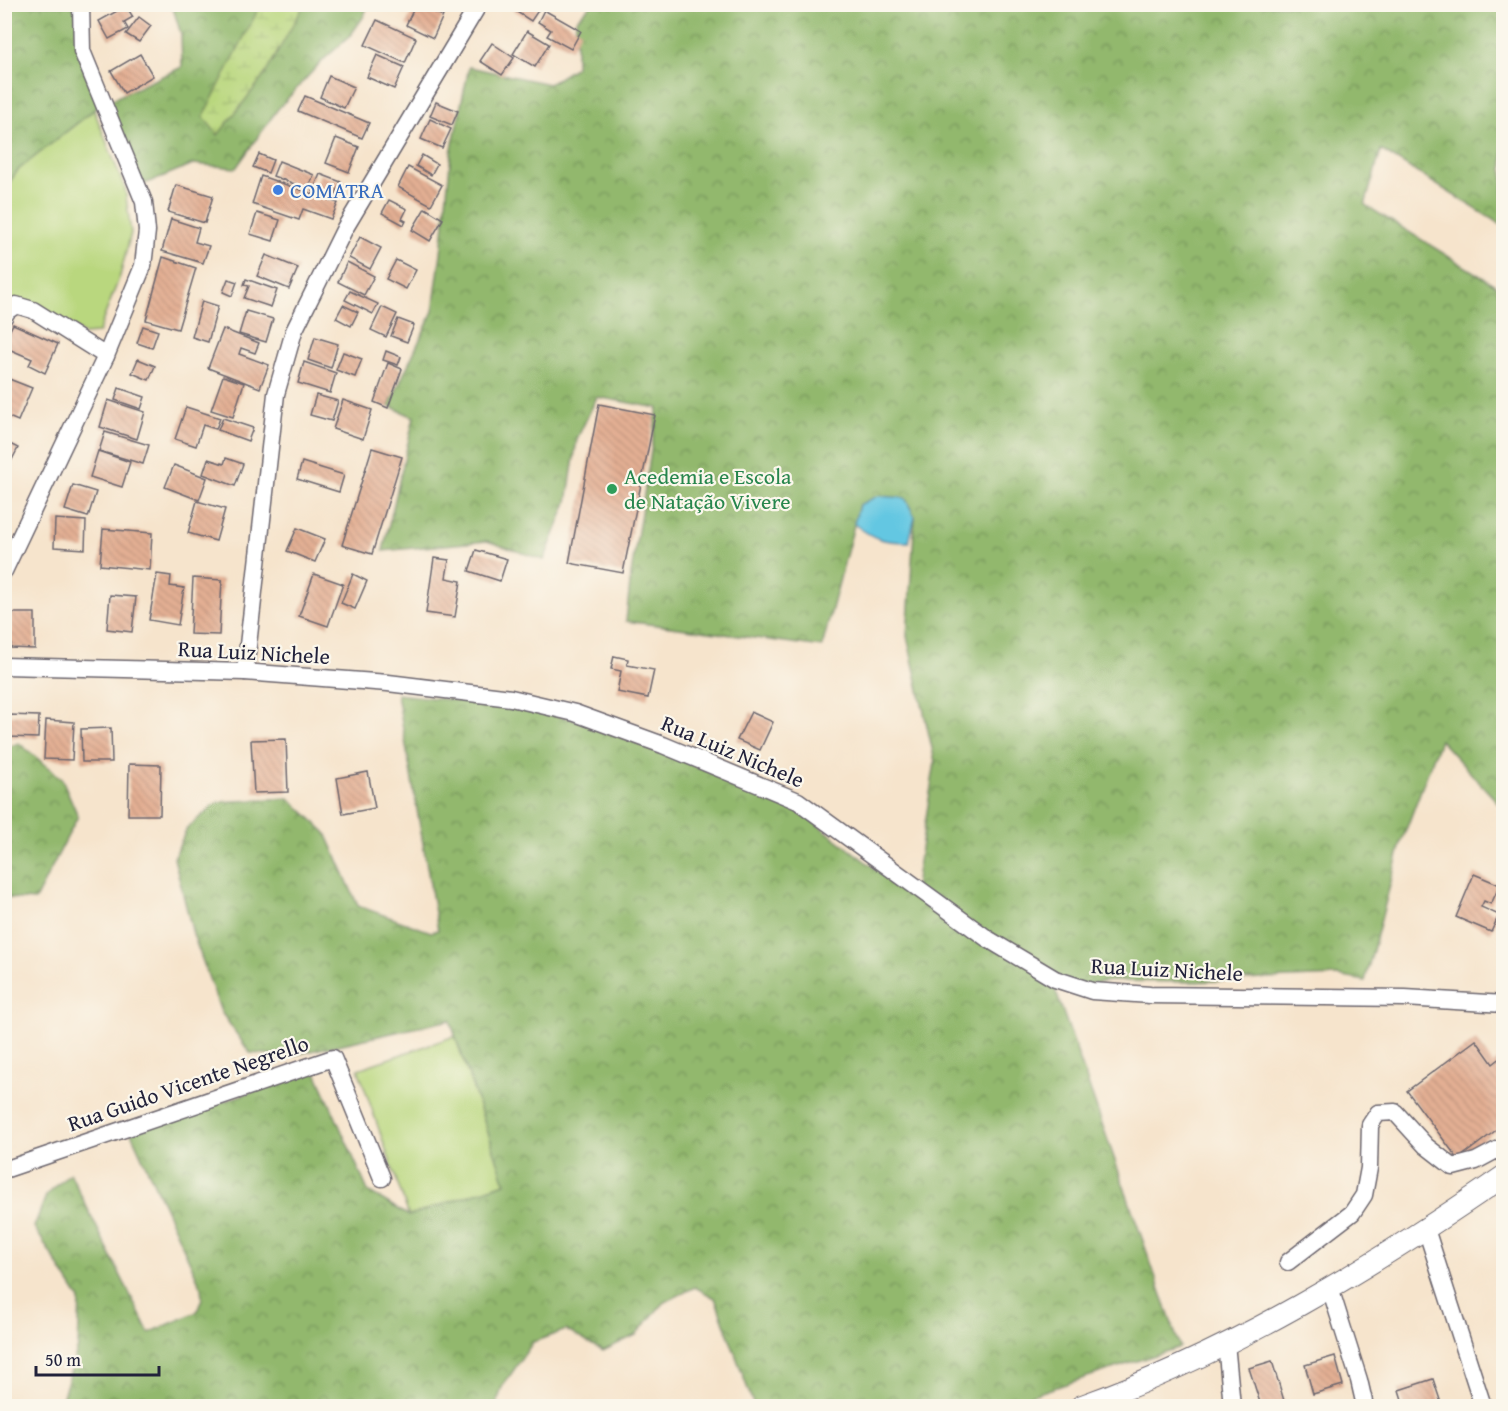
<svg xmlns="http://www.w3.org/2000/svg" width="1508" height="1411" viewBox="0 0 1508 1411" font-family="'Gentium Book Plus',serif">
<defs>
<pattern id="forest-crowns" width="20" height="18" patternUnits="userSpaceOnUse" patternTransform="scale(1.5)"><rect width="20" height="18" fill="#92b86d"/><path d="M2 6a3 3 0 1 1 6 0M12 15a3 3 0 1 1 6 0" fill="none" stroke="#77955b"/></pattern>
<pattern id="wetland-marsh" width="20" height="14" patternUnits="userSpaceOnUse" patternTransform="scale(1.5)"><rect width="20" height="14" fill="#b9d77e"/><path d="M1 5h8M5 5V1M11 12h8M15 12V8" fill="none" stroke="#9fb86e"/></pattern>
<pattern id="building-back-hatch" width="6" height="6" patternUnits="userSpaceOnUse" patternTransform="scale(1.5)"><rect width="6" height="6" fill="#e3af93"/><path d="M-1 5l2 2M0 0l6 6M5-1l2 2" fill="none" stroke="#c29680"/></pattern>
</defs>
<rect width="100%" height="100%" fill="#fbf7ec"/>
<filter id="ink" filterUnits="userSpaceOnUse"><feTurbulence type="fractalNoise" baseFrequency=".0167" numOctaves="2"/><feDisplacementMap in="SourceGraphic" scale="12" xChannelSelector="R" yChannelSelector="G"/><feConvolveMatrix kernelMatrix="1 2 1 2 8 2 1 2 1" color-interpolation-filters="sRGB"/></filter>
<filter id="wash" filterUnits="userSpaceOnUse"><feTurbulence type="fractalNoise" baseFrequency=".008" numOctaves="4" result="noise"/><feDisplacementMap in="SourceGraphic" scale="24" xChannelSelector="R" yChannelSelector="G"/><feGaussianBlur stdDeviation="1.35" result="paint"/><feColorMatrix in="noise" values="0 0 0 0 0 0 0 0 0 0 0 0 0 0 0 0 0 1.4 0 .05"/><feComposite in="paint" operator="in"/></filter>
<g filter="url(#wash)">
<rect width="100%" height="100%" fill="#f6e4cc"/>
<g fill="#b9d77e" stroke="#6e7c5c" stroke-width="1.5">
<polygon points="94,110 125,189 131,233 120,276 98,333 84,334 52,314 5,298 5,188 18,170"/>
<polygon points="455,1036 506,1183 409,1216 358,1069"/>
</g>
<g fill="url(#forest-crowns)" stroke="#5a6d54" stroke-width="1.5">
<polygon points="5,5 75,5 100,105 182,67 181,34 172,5 368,5 364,16 350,36 322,61 277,110 236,168 193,164 142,185 100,105 18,170 5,188"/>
<polygon points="591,5 1503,5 1503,226 1381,150 1365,205 1503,290 1503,808 1440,740 1401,843 1365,981 1338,976 1190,982 1110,981 1055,989 1180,1347 998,1406 754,1406 715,1298 695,1287 663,1303 636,1335 603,1351 566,1330 533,1342 502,1387 496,1406 60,1406 78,1347 80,1300 34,1227 46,1196 70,1173 149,1333 197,1312 202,1298 201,1287 131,1133 315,1070 368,1191 409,1216 505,1183 450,1020 289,1056 250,1053 221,1012 193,934 174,858 187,828 218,802 289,798 326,833 358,906 431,932 438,930 397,694 500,705 577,720 760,791 801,812 913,898 935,762 907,636 915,517 905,498 859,506 822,647 626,621 631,574 658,408 597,397 577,439 567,502 544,560 487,541 383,551 414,417 389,406 433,311 441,253 451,153 469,67 549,84 576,67 576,20"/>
<polygon points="19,743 62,779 78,816 35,900 8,898 5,896 5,748"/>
</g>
<polygon fill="url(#wetland-marsh)" stroke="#6e7c5c" stroke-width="1.5" points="261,4 304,5 264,76 218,135 203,117"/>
<path fill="#64c7e2" stroke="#43748e" stroke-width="1.5" d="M878 496 905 498 915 517 909 542C883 542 875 540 854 524L859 505Z"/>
<g id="blocks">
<g fill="url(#building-back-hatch)">
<polygon points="416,4 443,16 433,38 406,25"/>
<polygon points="428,4 445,4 441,11"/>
<polygon points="504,4 532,4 539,9 531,21"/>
<polygon points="126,6 133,17 124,22 128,29 109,39 99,21"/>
<polygon points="544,10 581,31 571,49 547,36 551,30 538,22"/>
<polygon points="139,17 151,26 139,42 126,34"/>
<polygon points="377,20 416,38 405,63 365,45"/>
<polygon points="527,31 549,44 535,67 513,54"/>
<polygon points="492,43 514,58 502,75 480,61"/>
<polygon points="140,54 153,76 124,93 111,71"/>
<polygon points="377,55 404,67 394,89 367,77"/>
<polygon points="329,76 354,87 344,108 320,97"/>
<polygon points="305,96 369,123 362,138 298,111"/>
<polygon points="436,102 458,111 452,125 430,116"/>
<polygon points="430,119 451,129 442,148 421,139"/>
<polygon points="336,138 359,147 349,172 326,163"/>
<polygon points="259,154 273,160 268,173 253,167"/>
<polygon points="422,155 437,164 431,175 416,166"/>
<polygon points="279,161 314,175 308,189 273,176"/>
<polygon points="408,167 442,185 431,205 398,187"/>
<polygon points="320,174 341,182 334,199 313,191"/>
<polygon points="261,176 338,203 331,219 303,209 299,220 252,204"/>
<polygon points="176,185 213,196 205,223 168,212"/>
<polygon points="389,200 407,209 402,219 406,221 404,225 382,213"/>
<polygon points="425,208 443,219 430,241 412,230"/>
<polygon points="257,213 280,220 273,241 250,234"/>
<polygon points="171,219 199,228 195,242 209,246 203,263 162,251"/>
<polygon points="360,237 381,248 370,269 349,258"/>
<polygon points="266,255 298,268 289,289 257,276"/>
<polygon points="163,257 196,268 178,329 146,320"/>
<polygon points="396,260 416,270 406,289 386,279"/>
<polygon points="347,262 374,276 364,295 338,282"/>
<polygon points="228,279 237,282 232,296 223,292"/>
<polygon points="246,279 277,290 271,307 244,298 249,286 244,285"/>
<polygon points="350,291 378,304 373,314 345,300"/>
<polygon points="202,301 218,306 208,342 192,337"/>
<polygon points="343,305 358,312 351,326 336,318"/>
<polygon points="382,307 397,314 386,337 371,330"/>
<polygon points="246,311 273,319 266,342 239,334"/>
<polygon points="398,319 414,325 407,342 391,336"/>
<polygon points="13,324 58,344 45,373 29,365 32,359 4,347 4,342"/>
<polygon points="143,326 158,331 152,348 137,343"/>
<polygon points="223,329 259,343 255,353 241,348 239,354 269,365 260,388 208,368"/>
<polygon points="315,337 338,344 331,368 308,360"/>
<polygon points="386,351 401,357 398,365 383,360"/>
<polygon points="343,352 362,359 355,377 336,370"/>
<polygon points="138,359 155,366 149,380 132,373"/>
<polygon points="304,362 336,373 330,393 298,383"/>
<polygon points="388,363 402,369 388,408 374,402"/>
<polygon points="223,376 244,383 233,417 211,410"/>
<polygon points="4,377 32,388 18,421 4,415"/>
<polygon points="119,388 145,397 141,409 115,400"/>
<polygon points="316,395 338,401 332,421 310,415"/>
<polygon points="108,400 145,412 137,439 100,427"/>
<polygon points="343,400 372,410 363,439 333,429"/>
<polygon points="599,404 655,415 623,573 569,563"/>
<polygon points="186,407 220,418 216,429 203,425 196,446 175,439"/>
<polygon points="223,418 253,428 248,441 218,430"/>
<polygon points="105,432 149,445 143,464 99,451"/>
<polygon points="4,441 18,448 4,475"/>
<polygon points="372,448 402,457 372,554 342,545"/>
<polygon points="98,451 130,462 122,487 90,477"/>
<polygon points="226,458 243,464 235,486 203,474 208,459 224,464"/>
<polygon points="302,462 344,475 339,492 297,479"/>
<polygon points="174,465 207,478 199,500 165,487"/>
<polygon points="73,485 96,492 88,517 65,510"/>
<polygon points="197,501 225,509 216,541 188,533"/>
<polygon points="55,519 86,521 85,549 54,547"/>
<polygon points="297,528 325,539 315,562 287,551"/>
<polygon points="103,529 152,533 150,570 100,565"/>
<polygon points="476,550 507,559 500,581 469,571"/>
<polygon points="434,558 449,560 446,578 461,581 455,617 426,613"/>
<polygon points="157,574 171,576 170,586 184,588 178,625 149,620"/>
<polygon points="314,574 343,584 328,626 299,616"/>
<polygon points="353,574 367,581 355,609 341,603"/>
<polygon points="193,578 222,580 219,635 190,634"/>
<polygon points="110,595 136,597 132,632 107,629"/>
<polygon points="11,613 35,613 35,649 11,648"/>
<polygon points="614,656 628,659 627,665 654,670 648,698 617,692 621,671 611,669"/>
<polygon points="751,712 773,722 760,750 737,740"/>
<polygon points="8,715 39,716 38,738 8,737"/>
<polygon points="46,720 74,722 72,760 44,759"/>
<polygon points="111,728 112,762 82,762 81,729"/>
<polygon points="286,739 288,792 254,793 251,740"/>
<polygon points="129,764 161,765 160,815 128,815"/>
<polygon points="368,772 375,808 343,814 337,778"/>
<polygon points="1474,874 1500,885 1491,904 1484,901 1481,907 1499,915 1491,932 1456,917"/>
<polygon points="1476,1040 1493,1064 1503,1056 1503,1125 1458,1159 1407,1091"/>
<polygon points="1335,1356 1343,1385 1313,1394 1305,1365"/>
<polygon points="1272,1361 1285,1404 1261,1406 1249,1368"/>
<polygon points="1433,1379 1441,1403 1431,1406 1404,1406 1399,1390"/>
</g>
</g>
</g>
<g filter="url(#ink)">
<use href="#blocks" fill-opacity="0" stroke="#6c666e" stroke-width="1.5"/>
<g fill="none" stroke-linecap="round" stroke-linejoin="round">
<defs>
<g id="minor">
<polyline points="4,317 7,311 16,305 33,310 106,356"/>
<polyline points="4,571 106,356 143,266 147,231 144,202 82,51 81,4"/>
<polyline points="4,666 245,672 388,683 511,698 575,713 663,745 798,801 988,939 1055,979 1092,991 1150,995 1405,998 1504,1004"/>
<polyline points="245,672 276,394 294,331 345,228 479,4"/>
<polyline points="4,1170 333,1058 382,1178"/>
<polyline points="1426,1229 1483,1406"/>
<polyline points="1288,1262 1352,1213 1364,1195 1369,1168 1370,1125 1378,1113 1395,1112 1426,1146 1453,1167 1476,1161 1504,1146"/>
<polyline points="1330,1288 1359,1380 1365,1406"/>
<polyline points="1226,1343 1232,1406"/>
</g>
<path id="major" d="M1081 1406C1233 1352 1372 1267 1504 1176"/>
</defs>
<use href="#minor" stroke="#6c666e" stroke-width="19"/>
<use href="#major" stroke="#6c666e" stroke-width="23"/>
<use href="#minor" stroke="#fff" stroke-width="16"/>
<use href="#major" stroke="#fff" stroke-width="21"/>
</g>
</g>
<circle fill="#3f7fe0" stroke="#fbf7ec" stroke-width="2" cx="278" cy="190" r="6"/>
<circle fill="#2e9e5b" stroke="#fbf7ec" stroke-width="2" cx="612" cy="489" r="6"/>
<g text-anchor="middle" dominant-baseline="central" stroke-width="4.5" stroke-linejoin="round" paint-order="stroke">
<g font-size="22" fill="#366cbe" stroke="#fbf7ec" text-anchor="start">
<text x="290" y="190">COMATRA</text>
</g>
<g font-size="22" fill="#27864d" stroke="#fbf7ec" text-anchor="start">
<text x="624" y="476">Acedemia e Escola<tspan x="624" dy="25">de Natação Vivere</tspan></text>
</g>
<g font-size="22" fill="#22223b" stroke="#fbf7ec">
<text transform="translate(254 652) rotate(3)">Rua Luiz Nichele</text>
<text transform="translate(733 751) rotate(23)">Rua Luiz Nichele</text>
<text transform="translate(1167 969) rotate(3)">Rua Luiz Nichele</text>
<text transform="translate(188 1083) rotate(-19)">Rua Guido Vicente Negrello</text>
</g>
</g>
<rect width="1508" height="1411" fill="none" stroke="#fbf7ec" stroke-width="24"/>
<path d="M36 1366v9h123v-9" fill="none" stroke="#22223b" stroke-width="3"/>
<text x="45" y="1366" font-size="18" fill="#22223b" stroke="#fbf7ec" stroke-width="4.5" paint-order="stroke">50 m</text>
</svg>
